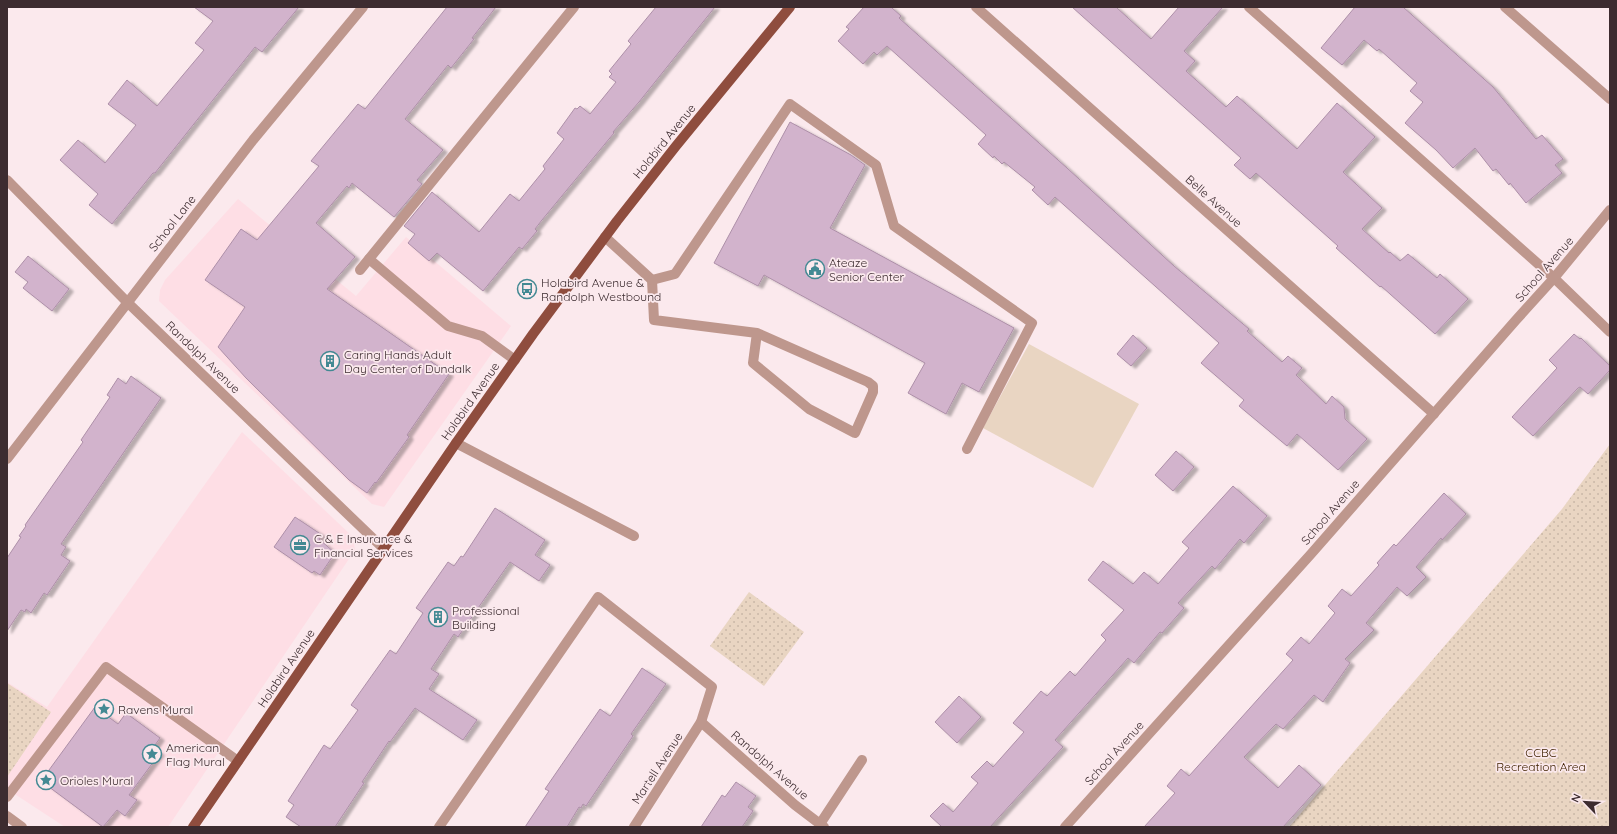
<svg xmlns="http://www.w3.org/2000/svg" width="1617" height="834" viewBox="0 0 1617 834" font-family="Quicksand,sans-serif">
<defs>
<pattern id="grass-dots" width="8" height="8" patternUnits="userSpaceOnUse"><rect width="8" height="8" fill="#e9d5c2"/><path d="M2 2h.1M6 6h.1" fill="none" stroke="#c9b7a7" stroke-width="1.8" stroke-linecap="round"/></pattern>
<filter id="shadow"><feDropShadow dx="4.5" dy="2.5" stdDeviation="1" flood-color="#0004"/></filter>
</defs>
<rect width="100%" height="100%" fill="#fbe9ed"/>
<g fill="#fedee5">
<polygon points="238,199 356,296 406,237 511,326 384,507 372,504 159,301 160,290 165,280"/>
<polygon points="242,432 353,537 355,550 168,827 65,827 7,789 7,682 47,707"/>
</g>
<g fill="url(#grass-dots)">
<polygon points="1610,444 1610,827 1289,827 1562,509"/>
<polygon points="749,592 804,632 764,686 710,646"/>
<polygon points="7,683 51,712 7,777"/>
</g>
<polygon fill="#e9d5c2" points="1029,344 1139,404 1093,488 983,428"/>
<g fill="#d2b3cc" stroke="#ad8fa8" filter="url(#shadow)">
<polygon points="194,7 299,7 262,52 255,47 155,173 153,173 112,224 89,205 98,194 60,160 78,140 105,163 136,125 108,104 127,80 157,106 204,50 195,43 213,21"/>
<polygon points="447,7 496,7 472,38 474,39 451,68 448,65 405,119 443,150 417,180 422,184 394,217 352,183 349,188 347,186 316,223 355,257 327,289 449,374 407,435 409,437 376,483 375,482 367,493 349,480 246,378 218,347 245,307 205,280 241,229 257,240 319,166 311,161 358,104 365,109"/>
<polygon points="656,7 715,7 639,102 613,132 614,133 542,220 535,229 537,231 522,249 519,247 483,291 437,253 429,261 408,243 415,234 404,226 432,192 479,232 510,194 519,201 545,169 543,166 564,139 557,133 575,108 577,109 580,106 590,114 616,82 609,77 612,74 609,71 631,44 628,41"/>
<polygon points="864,7 891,7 901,16 899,18 1067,168 1174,266 1249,329 1247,331 1282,362 1288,356 1302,368 1296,375 1326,404 1332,396 1344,407 1345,419 1367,439 1338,470 1297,434 1287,446 1239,406 1244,400 1201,363 1219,343 1055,197 1048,205 1032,190 1035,187 1004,162 1002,164 994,156 993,158 978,144 986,135 887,46 877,55 874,52 863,64 838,41 849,29 846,27"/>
<polygon points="1072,7 1116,7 1151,39 1179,7 1223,7 1184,51 1195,61 1186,71 1226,107 1237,96 1297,149 1337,103 1375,137 1343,172 1382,208 1362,229 1389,253 1390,252 1400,261 1408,254 1437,278 1440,274 1468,299 1435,334 1381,286 1380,287 1336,248 1338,246 1256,173 1250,179 1234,165 1241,158"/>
<polygon points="1355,7 1403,7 1493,87 1536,139 1542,135 1563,159 1555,165 1562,173 1526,203 1510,183 1509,185 1496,169 1493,171 1475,148 1453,168 1436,150 1405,123 1423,102 1410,91 1417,83 1379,49 1377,51 1364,40 1342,65 1321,48"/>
<polygon points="790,122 851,155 865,165 830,228 1014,328 979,392 962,383 946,414 908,393 925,363 764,275 758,286 714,263"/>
<polygon points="28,256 69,289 52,311 23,288 28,282 15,272"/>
<polygon points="1574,334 1580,339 1581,338 1610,366 1610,370 1588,394 1580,387 1578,388 1533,436 1512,417 1557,368 1549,360"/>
<polygon points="1133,335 1147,348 1131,366 1117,354"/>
<polygon points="131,376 161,398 61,544 66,547 61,555 70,561 47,595 44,593 31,613 26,609 25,612 21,610 7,631 7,558 21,537 19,536 26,526 25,525 83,442 81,440 110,397 107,395 118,378 126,384"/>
<polygon points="1176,451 1194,467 1173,491 1155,475"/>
<polygon points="1233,486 1267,516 1244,543 1240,539 1215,569 1212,566 1178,603 1184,608 1162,633 1160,632 1134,663 1128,658 1055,740 1063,747 990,827 939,827 941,826 930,816 943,803 953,812 978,783 971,777 987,761 993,767 1024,732 1013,723 1041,691 1047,696 1070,671 1075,676 1106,640 1101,635 1124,610 1088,580 1103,561 1133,584 1144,572 1158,584 1189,548 1182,542"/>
<polygon points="1444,493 1466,514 1442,540 1441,538 1416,567 1426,577 1407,596 1397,587 1366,623 1374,630 1345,659 1350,663 1323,702 1314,695 1283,729 1276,724 1244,757 1278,788 1299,765 1321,785 1283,827 1144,827 1175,793 1167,786 1181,769 1189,776 1293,660 1286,654 1301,637 1309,644 1335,613 1328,606 1342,589 1351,596 1379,565 1377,563 1394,544 1396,546"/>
<polygon points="495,508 545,540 535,555 550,565 539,581 510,562 458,637 454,634 431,669 439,674 429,689 477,720 463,740 415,708 390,742 389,741 362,782 364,783 335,827 301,827 286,817 294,805 288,801 324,745 330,749 358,710 351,705 390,650 396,654 423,613 416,608 448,562 454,566 461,556 463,557"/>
<polygon points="295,517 322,535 319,539 335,553 320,575 314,571 312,573 274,547"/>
<polygon points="642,668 666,684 631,734 633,736 586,806 583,804 581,808 579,807 567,827 525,827 549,791 545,789 600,709 610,716"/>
<polygon points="959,696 981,717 957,743 935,722"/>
<polygon points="95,707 118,724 126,713 160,738 153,748 160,753 129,795 137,800 125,816 117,810 103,827 41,781"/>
<polygon points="736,782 756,796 748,807 753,811 742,827 701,827 722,795 725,797"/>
</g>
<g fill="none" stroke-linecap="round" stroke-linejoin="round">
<g stroke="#be978d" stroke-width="10">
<polyline points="976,7 1434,414"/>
<polyline points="1249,7 1554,278 1610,332"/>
<polyline points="1505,7 1610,99"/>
<polyline points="7,180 127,302 384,549"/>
<polyline points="605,237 652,280 654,320 757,333 868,382 873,386 873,392 855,433 809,409 753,363 757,333"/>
<polyline points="369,259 448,326 482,336 515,360"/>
<polyline points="360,270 574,7"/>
<polyline points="652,280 675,274 790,104 876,165 894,226 1032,323 967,449"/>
<polyline points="456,443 634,536"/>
<polyline points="7,459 253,140 363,7"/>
<polyline points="701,722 795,805 824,827"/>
<polyline points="7,797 106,667 238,761"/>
<polyline points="7,816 22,827"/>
<polyline points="820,824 862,760"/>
<polyline points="439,827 598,597 712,687 701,722 634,827"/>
<polyline points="1065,827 1311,554 1516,320 1554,278 1610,210"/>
</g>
<polyline stroke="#8f4d3e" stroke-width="10" points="193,827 456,443 533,334 617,221 676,146 790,7"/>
</g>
<defs>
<symbol id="civic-ring" viewBox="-11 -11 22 22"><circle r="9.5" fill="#fbe9ed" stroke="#438993" stroke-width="1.5"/><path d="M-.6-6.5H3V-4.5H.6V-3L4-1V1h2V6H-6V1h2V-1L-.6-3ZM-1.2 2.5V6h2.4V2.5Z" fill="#438993"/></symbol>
<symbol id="bus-ring" viewBox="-11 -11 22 22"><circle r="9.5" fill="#fbe9ed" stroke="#438993" stroke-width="1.5"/><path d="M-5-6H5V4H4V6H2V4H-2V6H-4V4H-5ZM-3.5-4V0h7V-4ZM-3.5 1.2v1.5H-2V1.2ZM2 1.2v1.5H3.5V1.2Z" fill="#438993"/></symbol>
<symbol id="building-ring" viewBox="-11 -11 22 22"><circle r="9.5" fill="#fbe9ed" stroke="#438993" stroke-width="1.5"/><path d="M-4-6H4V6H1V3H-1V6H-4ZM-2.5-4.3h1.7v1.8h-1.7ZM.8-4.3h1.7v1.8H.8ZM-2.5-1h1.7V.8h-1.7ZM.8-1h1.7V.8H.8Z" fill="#438993"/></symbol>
<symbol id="office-ring" viewBox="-11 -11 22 22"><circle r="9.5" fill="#fbe9ed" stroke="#438993" stroke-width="1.5"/><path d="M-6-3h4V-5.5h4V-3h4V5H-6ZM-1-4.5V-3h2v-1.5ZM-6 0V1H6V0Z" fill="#438993"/></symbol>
<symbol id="sight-ring" viewBox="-11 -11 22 22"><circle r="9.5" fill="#fbe9ed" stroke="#438993" stroke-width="1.5"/><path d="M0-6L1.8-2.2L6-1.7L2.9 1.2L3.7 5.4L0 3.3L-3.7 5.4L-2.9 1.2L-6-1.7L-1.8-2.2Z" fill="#438993"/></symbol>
</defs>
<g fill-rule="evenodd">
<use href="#civic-ring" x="804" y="258" width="22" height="22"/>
<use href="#bus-ring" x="516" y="278" width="22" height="22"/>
<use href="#building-ring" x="319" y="350" width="22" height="22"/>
<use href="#office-ring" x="289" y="534" width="22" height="22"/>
<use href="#building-ring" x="427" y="606" width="22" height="22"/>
<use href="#sight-ring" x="93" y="698" width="22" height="22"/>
<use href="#sight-ring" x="141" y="743" width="22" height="22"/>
<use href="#sight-ring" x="35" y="769" width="22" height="22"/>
</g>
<g text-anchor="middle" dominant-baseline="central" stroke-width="3.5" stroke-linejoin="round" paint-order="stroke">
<g font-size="12" fill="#3d2c30" stroke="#fbe9ed">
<text transform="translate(664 141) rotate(-51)">Holabird Avenue</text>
<text transform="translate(1214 201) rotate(42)">Belle Avenue</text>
<text transform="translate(172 223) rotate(-52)">School Lane</text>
<text transform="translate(1544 269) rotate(-49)">School Avenue</text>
<text transform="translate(203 357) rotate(44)">Randolph Avenue</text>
<text transform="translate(470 401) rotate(-55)">Holabird Avenue</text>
<text transform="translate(1330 512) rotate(-49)">School Avenue</text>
<text transform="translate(286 668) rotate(-56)">Holabird Avenue</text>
<text transform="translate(1114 753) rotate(-48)">School Avenue</text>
<text transform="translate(770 765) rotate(41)">Randolph Avenue</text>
<text transform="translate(657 768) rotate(-57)">Martell Avenue</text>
</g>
<g font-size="12" fill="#3d2c30" stroke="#fbe9ed" text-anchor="start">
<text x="829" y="262">Ateaze<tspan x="829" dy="14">Senior Center</tspan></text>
<text x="541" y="282">Holabird Avenue &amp;<tspan x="541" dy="14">Randolph Westbound</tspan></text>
<text x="344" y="354">Caring Hands Adult<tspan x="344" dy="14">Day Center of Dundalk</tspan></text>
<text x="314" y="538">C &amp; E Insurance &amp;<tspan x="314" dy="14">Financial Services</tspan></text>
<text x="452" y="610">Professional<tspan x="452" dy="14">Building</tspan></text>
<text x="118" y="709">Ravens Mural</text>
<text x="166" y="747">American<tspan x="166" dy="14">Flag Mural</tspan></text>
<text x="60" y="780">Orioles Mural</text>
</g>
<g font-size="12" fill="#402301" stroke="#fbe9ed">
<text x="1541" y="752">CCBC<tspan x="1541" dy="14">Recreation Area</tspan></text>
</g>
</g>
<rect width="1617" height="834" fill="none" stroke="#3d2c30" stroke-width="16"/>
<g transform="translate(1585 802) rotate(295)" stroke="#fbe9ed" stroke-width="3" paint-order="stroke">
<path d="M0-3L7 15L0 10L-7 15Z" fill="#3d2c30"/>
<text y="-6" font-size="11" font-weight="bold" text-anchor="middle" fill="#3d2c30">N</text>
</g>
</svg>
